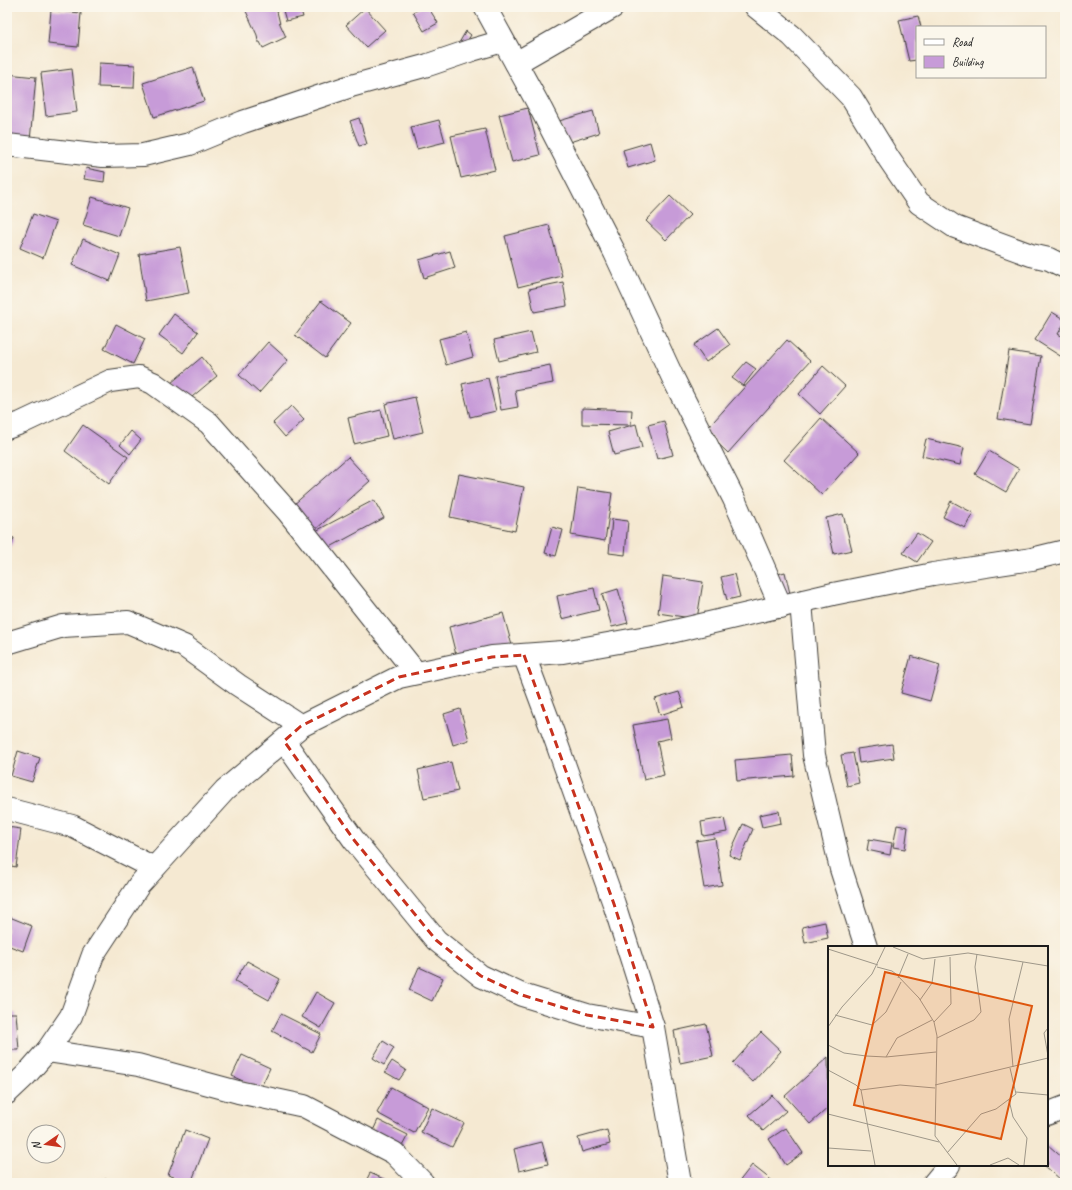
<svg xmlns="http://www.w3.org/2000/svg" width="1072" height="1190" viewBox="0 0 1072 1190" font-family="Caveat,sans-serif">
<rect width="100%" height="100%" fill="#fbf7ec"/>
<filter id="ink" filterUnits="userSpaceOnUse"><feTurbulence type="fractalNoise" baseFrequency=".025" numOctaves="2"/><feDisplacementMap in="SourceGraphic" scale="8" xChannelSelector="R" yChannelSelector="G"/><feConvolveMatrix kernelMatrix="1 2 1 2 8 2 1 2 1" color-interpolation-filters="sRGB"/></filter>
<filter id="wash" filterUnits="userSpaceOnUse"><feTurbulence type="fractalNoise" baseFrequency=".012" numOctaves="4" result="noise"/><feDisplacementMap in="SourceGraphic" scale="16" xChannelSelector="R" yChannelSelector="G"/><feGaussianBlur stdDeviation="0.9" result="paint"/><feColorMatrix in="noise" values="0 0 0 0 0 0 0 0 0 0 0 0 0 0 0 0 0 1.4 0 .05"/><feComposite in="paint" operator="in"/></filter>
<g filter="url(#wash)">
<rect width="100%" height="100%" fill="#f5e9d2"/>
<g id="blocks">
<g fill="#c79bd8">
<polygon points="249,7 276,7 280,24 286,37 263,48 260,42 258,42 257,35 245,9"/>
<polygon points="282,7 300,7 303,17 286,21"/>
<polygon points="423,7 428,7 438,23 424,31 413,12"/>
<polygon points="365,8 385,30 366,47 346,25"/>
<polygon points="51,10 81,13 78,47 48,44"/>
<polygon points="918,16 921,27 917,27 917,60 909,61 899,20"/>
<polygon points="466,31 471,35 464,46 459,43"/>
<polygon points="99,63 135,65 134,88 98,87"/>
<polygon points="193,67 204,101 154,117 143,83"/>
<polygon points="72,69 77,112 46,116 41,73"/>
<polygon points="7,74 36,77 30,141 7,139"/>
<polygon points="528,108 540,155 512,162 499,115"/>
<polygon points="593,111 599,133 566,143 559,121"/>
<polygon points="359,118 367,144 359,146 350,121"/>
<polygon points="439,120 445,142 417,149 411,127"/>
<polygon points="485,129 495,170 461,178 451,136"/>
<polygon points="650,142 655,160 628,168 623,150"/>
<polygon points="86,168 105,172 104,182 84,179"/>
<polygon points="670,196 690,215 666,240 646,221"/>
<polygon points="92,197 128,208 119,236 83,225"/>
<polygon points="33,214 56,222 43,258 20,248"/>
<polygon points="549,225 562,276 518,287 505,236"/>
<polygon points="83,239 120,255 110,281 72,265"/>
<polygon points="180,247 189,293 146,301 139,254"/>
<polygon points="450,251 455,268 424,278 419,260"/>
<polygon points="563,282 567,306 534,312 529,289"/>
<polygon points="321,301 351,323 325,358 295,335"/>
<polygon points="1052,312 1065,320 1065,322 1058,334 1065,338 1065,359 1035,340"/>
<polygon points="174,314 198,332 183,353 159,335"/>
<polygon points="116,324 145,339 133,364 104,349"/>
<polygon points="718,328 730,345 706,362 694,345"/>
<polygon points="466,332 473,357 446,365 439,339"/>
<polygon points="531,332 536,352 499,361 494,340"/>
<polygon points="787,340 810,361 728,453 705,431"/>
<polygon points="268,342 288,360 259,393 239,375"/>
<polygon points="1009,351 1041,356 1030,424 998,419"/>
<polygon points="202,357 217,376 186,402 171,383"/>
<polygon points="746,362 756,369 743,386 732,378"/>
<polygon points="550,365 553,383 515,390 518,407 501,410 495,376"/>
<polygon points="823,366 845,386 820,414 799,394"/>
<polygon points="488,378 496,411 470,417 462,384"/>
<polygon points="415,397 423,432 393,439 385,404"/>
<polygon points="291,406 304,420 285,437 273,423"/>
<polygon points="582,408 632,410 631,425 582,424"/>
<polygon points="381,410 387,436 354,444 348,418"/>
<polygon points="821,418 859,453 822,495 784,460"/>
<polygon points="664,421 673,455 657,459 648,425"/>
<polygon points="636,424 642,448 614,455 608,432"/>
<polygon points="83,425 128,457 109,484 65,451"/>
<polygon points="131,431 141,440 130,454 120,445"/>
<polygon points="926,439 964,448 960,465 922,456"/>
<polygon points="989,451 1019,469 1006,492 975,474"/>
<polygon points="348,457 370,481 314,531 292,506"/>
<polygon points="459,474 524,487 515,531 450,517"/>
<polygon points="578,488 612,493 605,541 571,535"/>
<polygon points="374,500 384,518 323,551 312,533"/>
<polygon points="951,501 973,513 965,528 943,517"/>
<polygon points="843,514 852,550 834,554 826,518"/>
<polygon points="612,519 628,521 625,555 609,553"/>
<polygon points="552,527 563,530 556,556 545,553"/>
<polygon points="917,533 931,542 917,562 903,553"/>
<polygon points="7,536 14,538 7,558"/>
<polygon points="785,572 791,598 779,601 774,575"/>
<polygon points="734,574 740,597 727,600 721,577"/>
<polygon points="663,576 703,582 697,619 658,613"/>
<polygon points="594,588 599,610 562,619 557,596"/>
<polygon points="618,589 628,623 612,627 602,594"/>
<polygon points="503,613 513,649 458,663 449,627"/>
<polygon points="911,656 940,665 930,701 901,693"/>
<polygon points="679,692 684,707 660,715 655,699"/>
<polygon points="460,709 469,740 453,745 444,714"/>
<polygon points="667,719 671,738 657,741 664,775 644,780 633,725"/>
<polygon points="892,744 894,758 859,763 857,749"/>
<polygon points="18,751 40,758 32,782 11,776"/>
<polygon points="853,753 859,783 847,786 841,755"/>
<polygon points="792,755 794,776 737,781 735,760"/>
<polygon points="451,762 458,791 424,798 418,770"/>
<polygon points="779,811 781,823 762,827 759,815"/>
<polygon points="724,818 727,832 703,836 701,822"/>
<polygon points="743,824 753,829 740,860 729,855"/>
<polygon points="897,825 908,827 905,849 893,847"/>
<polygon points="7,827 21,829 16,867 7,865"/>
<polygon points="715,838 722,885 704,888 696,841"/>
<polygon points="869,839 892,843 890,855 867,850"/>
<polygon points="7,916 32,926 23,951 7,945"/>
<polygon points="825,922 828,938 805,943 802,927"/>
<polygon points="247,961 280,979 269,1000 235,981"/>
<polygon points="419,967 443,978 432,1001 409,990"/>
<polygon points="316,992 335,1003 321,1028 302,1017"/>
<polygon points="7,1013 16,1013 19,1050 7,1050"/>
<polygon points="281,1014 321,1034 312,1052 272,1031"/>
<polygon points="706,1024 713,1056 680,1063 674,1031"/>
<polygon points="761,1032 781,1051 753,1082 733,1063"/>
<polygon points="383,1041 394,1048 384,1065 373,1058"/>
<polygon points="242,1055 270,1068 260,1089 232,1076"/>
<polygon points="828,1057 829,1107 810,1124 785,1096"/>
<polygon points="392,1061 406,1070 399,1080 385,1072"/>
<polygon points="391,1087 428,1107 414,1133 377,1113"/>
<polygon points="772,1095 786,1111 763,1131 749,1115"/>
<polygon points="432,1108 464,1123 452,1147 421,1132"/>
<polygon points="378,1120 408,1135 400,1150 371,1135"/>
<polygon points="786,1128 803,1153 786,1165 769,1139"/>
<polygon points="185,1130 208,1139 191,1183 168,1175"/>
<polygon points="607,1130 610,1144 582,1152 578,1138"/>
<polygon points="542,1142 548,1164 519,1171 514,1149"/>
<polygon points="1047,1144 1065,1160 1065,1183 1059,1183 1061,1180 1044,1165 1047,1165"/>
<polygon points="752,1165 775,1183 738,1183"/>
<polygon points="370,1173 393,1183 365,1183"/>
<polygon points="821,1178 842,1182 842,1183 820,1183"/>
<polygon points="105,1179 121,1182 121,1183 104,1183"/>
</g>
</g>
</g>
<g filter="url(#ink)">
<use href="#blocks" fill-opacity="0" stroke="#3d3b37" stroke-width="1"/>
<g fill="none" stroke-linecap="round" stroke-linejoin="round">
<defs>
<g id="minor">
<polyline points="485,7 541,109 615,253 673,378 734,499 781,607"/>
<polyline points="756,7 792,36 851,97 889,159 919,203 955,227 1031,255 1049,259 1065,267"/>
<polyline points="516,63 613,7"/>
<polyline points="7,145 103,156 143,155 190,144 243,122 351,86 428,65 472,50 503,41"/>
<polyline points="7,428 21,423 110,381 139,377 153,383 209,423 255,475 288,512 416,673"/>
<polyline points="801,602 814,755 841,869 866,947"/>
<polyline points="7,643 63,626 128,622 184,646 238,685 301,726"/>
<polyline points="524,655 552,730 614,904 653,1027 680,1183"/>
<polyline points="284,741 354,840 436,940 481,976 522,995 587,1015 653,1027"/>
<polyline points="7,809 72,826 154,868"/>
<polyline points="47,1051 138,1065 238,1092 304,1106 394,1153 423,1183"/>
<polyline points="7,1093 26,1075 47,1051 71,1016 93,955 139,885 225,790 301,726 399,677 492,657 563,652 658,635 833,594 933,574 1032,559 1065,551"/>
<polyline points="1047,1114 1065,1107"/>
<polyline points="934,1183 949,1165"/>
</g>
</defs>
<use href="#minor" stroke="#3d3b37" stroke-width="24"/>
<use href="#minor" stroke="#fff" stroke-width="22"/>
</g>
</g>
<path fill="none" stroke="#c8321e" stroke-width="3" stroke-dasharray="8 5" stroke-linejoin="round" d="M524 655 614 904 653 1027 587 1015 522 995 481 976 436 940 354 840 284 741 301 726 399 677 492 657Z"/>
<g transform="translate(828 946)">
<rect width="220" height="220" fill="#f5e9d2"/>
<path fill="none" stroke="#9e9789" stroke-width="1" d="M65 1 95 13 140 7 220 20M0 3 50 19M49 21 64 25 68 28 91 52 106 76 109 90 107 190 129 219M70 32 80 8M92 54 104 37 107 13M7 69 44 79 58 66 73 36M106 76 123 58 122 11M0 81 14 61 44 28 57 1M220 82 216 87 220 110M109 92 146 74 153 66 147 21 149 8M0 99 16 107 38 110 58 111 108 106M58 111 69 92 104 74M185 121 181 73 195 16M0 124 28 139 33 144 47 219M107 139 220 112M33 144 72 139 107 142M188 146 220 149M181 154 185 171 199 192 196 219M0 168 111 196M0 202 43 205M119 207 153 168 168 163 188 148 182 122M162 219 180 212 191 219"/>
<path fill="#de560d" fill-opacity="0.15" stroke="#de560d" stroke-width="2" d="M57 26 204 60 173 193 26 159Z"/>
<rect width="220" height="220" fill="none" stroke="#1c1c1c" stroke-width="2"/>
</g>
<rect width="1072" height="1190" fill="none" stroke="#fbf7ec" stroke-width="24"/>
<rect x="916" y="26" width="130" height="52" fill="#fbf7ec" stroke="#a29f99"/>
<rect x="924" y="39" width="20" height="6" fill="#ffffff" stroke="#a29f99"/>
<text x="952" y="46" font-size="12" fill="#1c1c1c">Road</text>
<rect x="924" y="56" width="20" height="12" fill="#c79bd8" stroke="#a29f99"/>
<text x="952" y="66" font-size="12" fill="#1c1c1c">Building</text>
<g transform="translate(46 1144) rotate(257)"><circle r="19" fill="#fbf7ec" stroke="#a29f99"/>
<path d="M0-3L7 15L0 10L-7 15Z" fill="#c8321e"/>
<text y="-6" font-size="11" font-weight="bold" text-anchor="middle" fill="#1c1c1c">N</text>
</g>
</svg>
